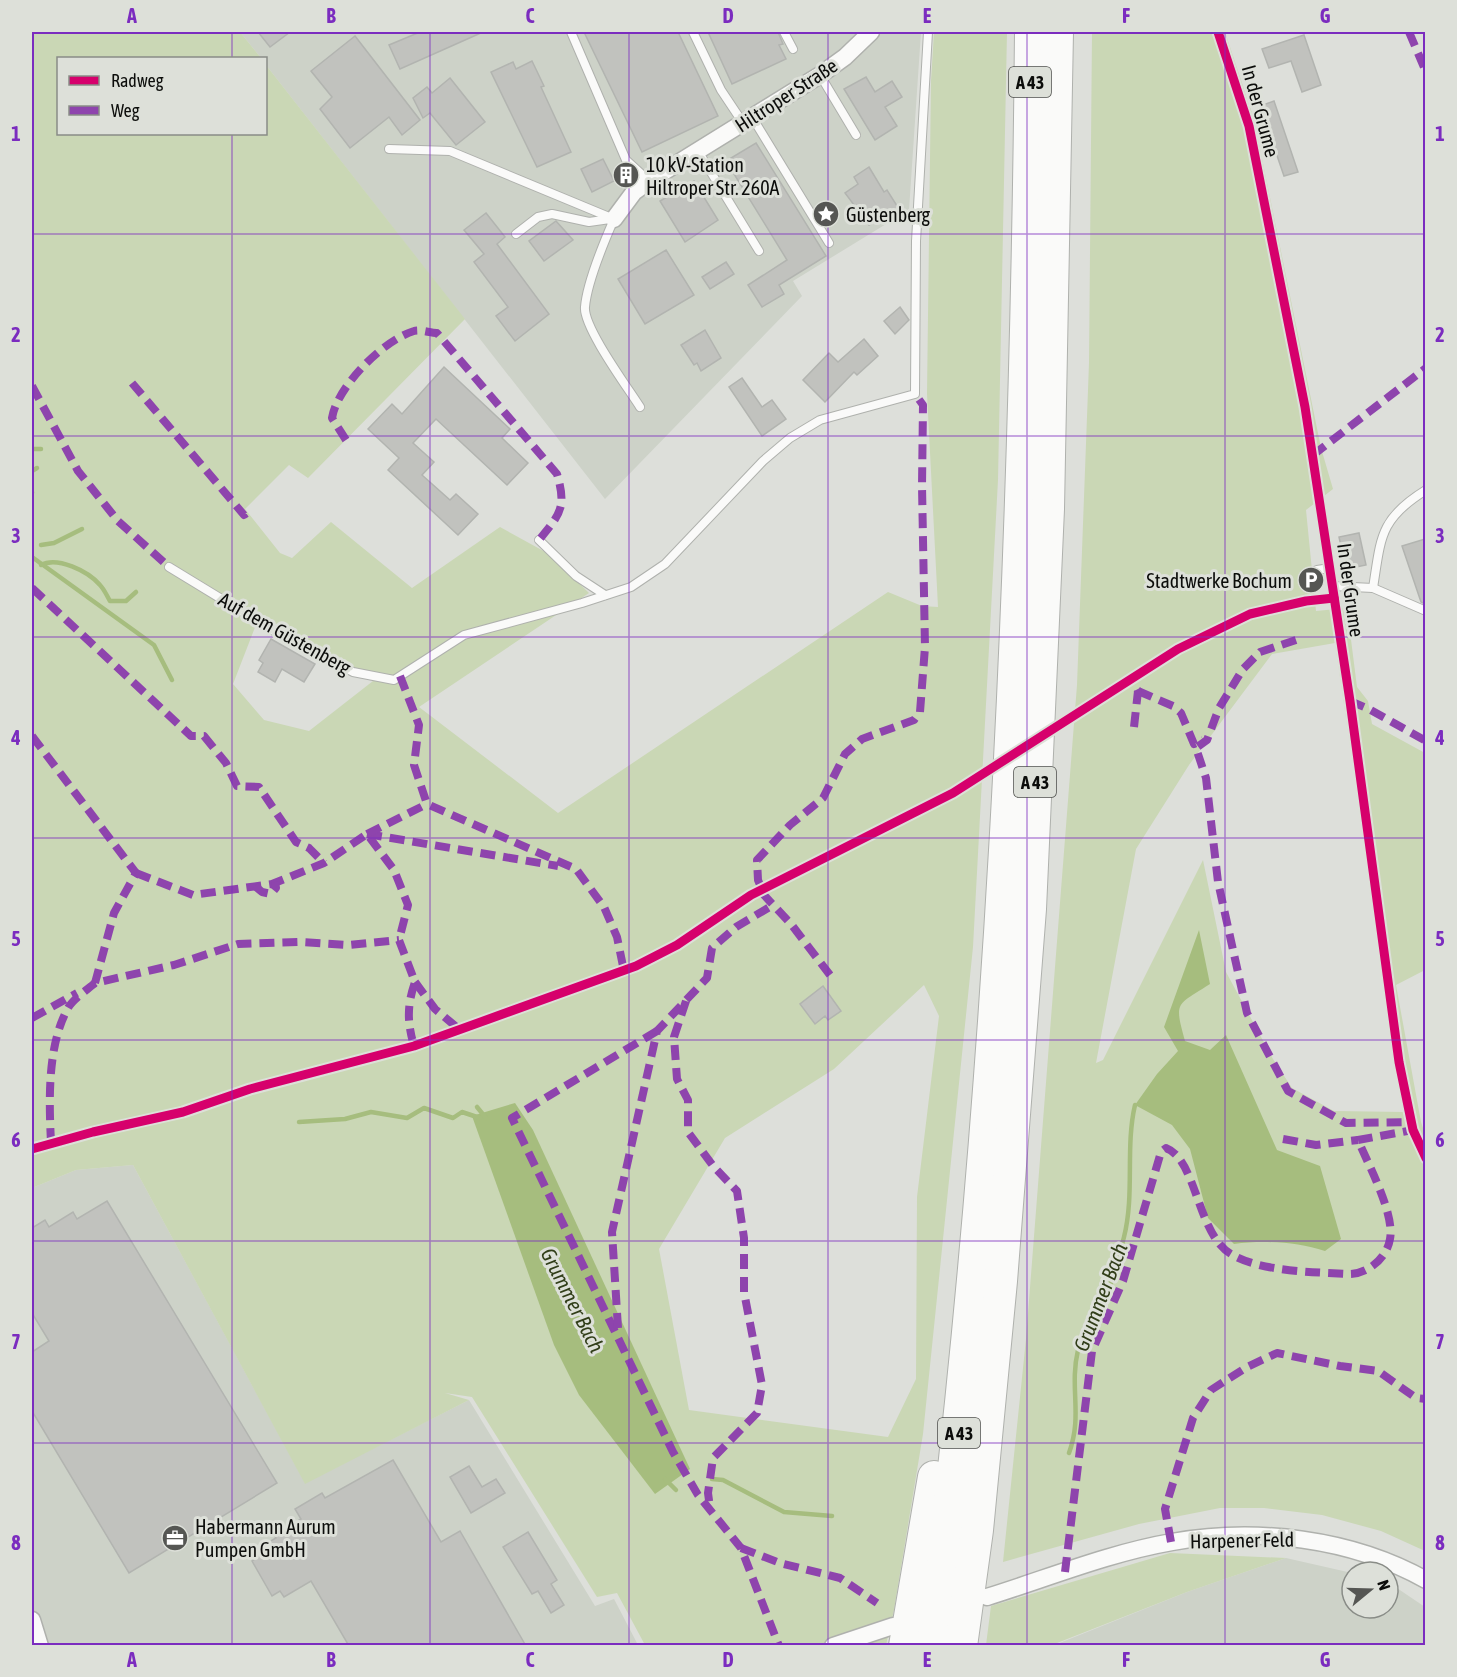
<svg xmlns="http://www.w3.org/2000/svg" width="1457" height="1677" viewBox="0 0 1457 1677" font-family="'Asap Condensed',sans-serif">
<rect width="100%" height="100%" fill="#dddfda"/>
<g fill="#cdd2c8">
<polygon points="240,32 921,32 909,210 793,281 802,296 605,499 266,65 266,58 261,58"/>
<polygon points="133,1165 305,1483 469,1400 595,1606 614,1599 638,1645 32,1646 32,1188 76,1170"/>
<polygon points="1286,1558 1352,1573 1352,1608 1388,1608 1388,1582 1425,1607 1425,1645 1052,1646 1187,1592"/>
</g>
<g fill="#cad7b5" fill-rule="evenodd">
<path d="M32 32H240L261 58H58V134H266V65L465 319 308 478 289 465 245 509 280 553 292 558 331 522 412 588 500 527 549 554 589 593 419 707 558 813 888 592 922 606 938 607 927 394 931 81 934 32H1007L998 480 973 947 923 1434 894 1610 886 1645H645L617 1593 597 1597 472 1397 445 1393 469 1400 305 1484 133 1165 76 1170 32 1188ZM259 617 373 681 309 731 264 720 233 684ZM924 985 939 1016 917 1197 916 1379 888 1437 689 1410 659 1249 725 1138 834 1069Z"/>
<path d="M1092 32H1225L1254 119 1321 448 1333 489 1306 510 1316 611 1347 608 1357 687 1368 701 1372 724 1425 753V970L1396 985 1421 1122 1425 1134V1551L1381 1531 1322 1515 1264 1508H1220L1139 1524 1003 1562 1026 1339 1077 685 1089 363ZM1335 643 1404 1112 1334 1111 1292 1088 1273 1059 1226 972 1203 860 1103 1060 1096 1063 1136 849 1189 765 1272 654Z"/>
<polygon points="1170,1553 1286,1558 1187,1592 1052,1645 986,1645 991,1606"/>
</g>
<g fill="#a6bd7e">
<path d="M1199 930 1210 984C1176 1006 1174 1001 1185 1041L1210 1050 1226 1035 1277 1150 1320 1166 1341 1239 1325 1251C1296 1242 1264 1240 1234 1244L1208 1218 1190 1149 1172 1125 1135 1105 1157 1074 1178 1051 1164 1027Z"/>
<polygon points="515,1103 533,1130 690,1469 655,1494 579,1395 554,1345 472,1116"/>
</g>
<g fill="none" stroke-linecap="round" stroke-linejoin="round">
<g stroke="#a6bd7e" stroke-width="4.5">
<polyline points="32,449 41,449"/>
<polyline points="32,471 37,468"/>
<polyline points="32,493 32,492"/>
<polyline points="41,545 54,543 82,529"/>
<polyline points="32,557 154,645 172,680"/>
<path d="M41 565C57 556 88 571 100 585 104 589 107 596 110 601H126L136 592"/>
<polyline points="477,1107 486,1118"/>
<polyline points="299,1122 345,1119 371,1112 407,1118 424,1108 453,1118 462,1112 480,1118"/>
<path d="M1069 1453C1083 1415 1069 1388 1078 1350 1081 1333 1090 1324 1099 1310 1111 1289 1118 1260 1124 1237 1135 1193 1125 1148 1135 1105"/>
<polyline points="665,1479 676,1490"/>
<polyline points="712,1479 723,1480 784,1512 832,1516"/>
</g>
</g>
<g fill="#c1c2be" stroke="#b2b4b0" stroke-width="1.5">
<polygon points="258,32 290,32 270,47"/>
<polygon points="420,32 483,32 400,69 389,45"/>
<polygon points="584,32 678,32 718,116 642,152"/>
<polygon points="708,32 778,32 783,44 779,45 786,59 732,84"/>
<polygon points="1304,35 1321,85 1302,92 1291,61 1269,68 1262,49"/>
<polygon points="355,36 420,120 402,135 389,117 350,148 320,109 332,97 311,71"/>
<polygon points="532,61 544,86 541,87 571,152 537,167 491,72 513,62 516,69"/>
<polygon points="866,77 875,92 892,81 902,97 885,107 897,126 875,140 844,89"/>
<polygon points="450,78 485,122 456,145 430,113 423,118 413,98 427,87 432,93"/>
<polygon points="1274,101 1298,172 1284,176 1260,106"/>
<polygon points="756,143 826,256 779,285 784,294 762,307 748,285 787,260 726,161"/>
<polygon points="603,159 614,181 592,192 581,169"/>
<polygon points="869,167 884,192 887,190 899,209 869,225 845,193 858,184 854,177"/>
<polygon points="694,181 718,220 685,242 660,201"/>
<polygon points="486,213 505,237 497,244 549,314 515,341 496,316 508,307 474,262 484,254 464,230"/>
<polygon points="556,221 573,240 544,261 529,241"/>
<polygon points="666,250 694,295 645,324 618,279"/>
<polygon points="726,262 734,274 710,289 702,277"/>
<polygon points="900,307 909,320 895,334 884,321"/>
<polygon points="705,330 721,358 701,371 697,363 694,365 681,345"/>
<polygon points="864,339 878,356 857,375 854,372 825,402 803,380 829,353 838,362"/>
<polygon points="444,367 510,429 502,438 528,463 507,485 436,419 413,443 434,462 422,475 450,500 456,494 478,514 458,535 388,470 399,458 368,429 392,404 402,414"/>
<polygon points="742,378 762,407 772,400 786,419 762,436 729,387"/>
<polygon points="1359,533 1366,565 1346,569 1339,537"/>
<polygon points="1425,539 1425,604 1421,602 1402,546"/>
<polygon points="271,639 315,664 304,682 282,669 275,682 258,672 263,663 259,660"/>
<polygon points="823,986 841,1011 828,1020 825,1016 815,1024 800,1004"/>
<polygon points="107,1201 277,1483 129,1573 32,1411 32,1352 49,1341 32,1313 32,1228 45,1220 49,1227 73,1212 77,1219"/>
<polygon points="393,1460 441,1542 460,1531 526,1646 349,1646 311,1581 284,1597 280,1591 272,1596 252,1561 266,1552 262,1546 276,1538 274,1535 301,1519 295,1509 322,1493 325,1498"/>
<polygon points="469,1466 482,1487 496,1479 505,1493 471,1513 450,1477"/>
<polygon points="528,1532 557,1580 551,1584 564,1605 551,1613 538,1591 532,1594 503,1547"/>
</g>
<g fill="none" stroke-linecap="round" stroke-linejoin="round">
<defs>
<g id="lane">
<polyline points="571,32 626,160 649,181"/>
<polyline points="693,32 721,90 743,123"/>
<polyline points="784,32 793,49"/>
<polyline points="1218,32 1249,126 1305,407 1350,701 1399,1062 1413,1130 1426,1158"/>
<polyline points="820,75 856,135"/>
<polyline points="752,117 829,243"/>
<polyline points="389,149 450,151 614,219"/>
<polyline points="698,151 759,251"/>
<path d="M614 219C604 242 587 282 585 307 583 327 628 388 640 407"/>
<polyline points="516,234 538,217 552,214 589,222 610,219"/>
<polyline points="539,540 576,576 605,595"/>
<polyline points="169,567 274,631 353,672 394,680 464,635 582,603 631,587 665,564 763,461 790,438 820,420 915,394 916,241 928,32"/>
<polyline points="1317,570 1330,568"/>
<polyline points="1332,586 1373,588 1426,611"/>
<path d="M1373 588C1381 538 1379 519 1426 490"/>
</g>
<g id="street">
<polyline points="614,219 634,192 649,181 820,75 845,57 871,32"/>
<path d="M987 1597C1048 1578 1109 1553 1172 1542 1256 1527 1351 1538 1426 1580"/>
<polyline points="32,1620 40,1646"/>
<polyline points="833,1646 893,1626"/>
</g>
<g id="highway">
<polyline points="905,1646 934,1477"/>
<path d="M933 1646C1001 1111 1026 570 1031 32"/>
<polyline points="961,1646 977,1530 1001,1281 1030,909 1048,509 1057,32"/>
</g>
</defs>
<use href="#lane" stroke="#afb1ad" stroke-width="10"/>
<use href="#street" stroke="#afb1ad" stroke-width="19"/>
<use href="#highway" stroke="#afb1ad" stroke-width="34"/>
<use href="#lane" stroke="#fafaf9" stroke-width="8"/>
<use href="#street" stroke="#fafaf9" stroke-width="16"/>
<use href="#highway" stroke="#fafaf9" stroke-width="32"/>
<g stroke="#8e44ad" stroke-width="8" stroke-dasharray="15 8" stroke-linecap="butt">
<polyline points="1409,32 1426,72"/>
<polyline points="132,383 244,515 247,513"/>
<polyline points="32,386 78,471 118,521 169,567"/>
<path d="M346 440 332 418C337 387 383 340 414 331 420 329 430 333 437 333L557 474C567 508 560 514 539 540"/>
<polyline points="1313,455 1426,368"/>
<polyline points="32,588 191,736 204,736 226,763 237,786 259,787 296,842 309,848 324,863"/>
<polyline points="1296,640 1260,652 1243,669 1219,708 1207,740 1196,748 1206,778 1218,882 1247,1013 1288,1091 1346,1123 1411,1122"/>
<polyline points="400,676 419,725 414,765 427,804 576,869 604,907 617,937 624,971"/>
<polyline points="1138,691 1173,706 1181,713 1194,744 1203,740"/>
<polyline points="1350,701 1369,709 1426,741"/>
<polyline points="1134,727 1138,691 1135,685"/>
<polyline points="32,736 136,873 114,913 95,983 174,965 238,944 300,942 349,945 399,940"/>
<polyline points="367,834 558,866"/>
<polyline points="367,834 427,804"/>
<path d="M136 873 193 895 272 884 324 863 367 834 394 870 408 905 399 940 415 982C407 1005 407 1022 414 1046"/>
<polyline points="255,886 262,892 271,894 276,888 275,882"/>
<polyline points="830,975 791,924 764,895 758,880 757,860 790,825 823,798 845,754 862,739 914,720 920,712 925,647 922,486 923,405 915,394"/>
<polyline points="415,982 435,1009 460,1030"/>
<polyline points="686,1001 674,1037 677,1079 688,1100 688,1132 714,1167 737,1191 744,1238 744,1292 762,1385 757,1413 713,1458 708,1493 710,1508"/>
<polyline points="32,1018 77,993"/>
<polyline points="657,1031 512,1118 673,1452 698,1495 741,1548 779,1646"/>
<polyline points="1283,1139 1316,1145 1358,1140"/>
<path d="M51 1143C49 1101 47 1046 68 1008 73 999 87 990 95 983"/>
<polyline points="618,1328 612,1232 657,1031 707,978 712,948 736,927 773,905"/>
<polyline points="1171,1542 1165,1509 1193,1418 1211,1390 1247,1367 1277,1353 1340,1366 1378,1371 1416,1398 1426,1399"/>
<polyline points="741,1548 780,1563 840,1578 877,1603"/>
<path d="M1065 1572 1092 1351 1123 1281 1161 1152 1166 1148C1197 1160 1197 1234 1231 1254 1261 1272 1314 1272 1348 1274 1367 1275 1387 1258 1390 1239 1395 1214 1368 1164 1358 1140L1413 1130"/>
</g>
<defs>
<g id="cycleway">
<polyline points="1218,32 1249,126 1305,407 1350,701 1399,1062 1413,1130 1426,1158"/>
<polyline points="32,1149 93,1132 183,1112 250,1089 414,1046 636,966 677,945 751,895 953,793 1178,649 1250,614 1306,601 1334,598"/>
</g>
</defs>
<use href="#cycleway" stroke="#dde0d9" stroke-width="13"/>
<use href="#cycleway" stroke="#d6006c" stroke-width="9"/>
</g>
<path fill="none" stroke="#7b2cbf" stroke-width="1.5" stroke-opacity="0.55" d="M232 32V58M430 32V1646M629 32V1646M828 32V1646M1027 32V1646M1225 32V1646M232 134V1646M32 234H1426M32 436H1426M32 637H1426M32 838H1426M32 1040H1426M32 1241H1426M32 1443H1426"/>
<defs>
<symbol id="building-disc" viewBox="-11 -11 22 22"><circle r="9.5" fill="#555653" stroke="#dde0d9"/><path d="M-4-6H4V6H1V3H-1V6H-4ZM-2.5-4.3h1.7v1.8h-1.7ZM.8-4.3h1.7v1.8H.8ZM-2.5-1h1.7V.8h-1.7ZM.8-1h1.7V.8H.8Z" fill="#fff"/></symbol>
<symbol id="sight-disc" viewBox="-11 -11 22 22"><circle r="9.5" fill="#555653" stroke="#dde0d9"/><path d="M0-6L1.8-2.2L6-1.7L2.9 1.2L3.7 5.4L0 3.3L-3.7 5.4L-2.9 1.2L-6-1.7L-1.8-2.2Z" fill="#fff"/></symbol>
<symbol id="parking-disc" viewBox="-11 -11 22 22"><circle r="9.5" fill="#555653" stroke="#dde0d9"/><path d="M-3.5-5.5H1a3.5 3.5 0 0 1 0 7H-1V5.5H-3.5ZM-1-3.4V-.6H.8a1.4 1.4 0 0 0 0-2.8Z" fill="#fff"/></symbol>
<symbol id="office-disc" viewBox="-11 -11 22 22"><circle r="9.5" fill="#555653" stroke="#dde0d9"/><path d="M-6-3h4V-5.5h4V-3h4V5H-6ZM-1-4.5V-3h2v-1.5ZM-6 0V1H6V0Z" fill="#fff"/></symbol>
</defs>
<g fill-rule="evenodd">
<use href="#building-disc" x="611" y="160" width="30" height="30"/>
<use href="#sight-disc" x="811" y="199" width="30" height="30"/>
<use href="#parking-disc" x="1296" y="565" width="30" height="30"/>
<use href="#office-disc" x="160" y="1523" width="30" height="30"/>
</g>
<g text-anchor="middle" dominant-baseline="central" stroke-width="6" stroke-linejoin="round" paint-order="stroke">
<g fill="#dde0d9" stroke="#4b4c49" stroke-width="1.5">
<rect x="1009" y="67" width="42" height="30" rx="4.5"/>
<rect x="1014" y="767" width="42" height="30" rx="4.5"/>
<rect x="938" y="1418" width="42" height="30" rx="4.5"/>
</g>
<g font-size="18" font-weight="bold" fill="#0c0d0b">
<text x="1030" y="82">A 43</text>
<text x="1035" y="782">A 43</text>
<text x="959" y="1433">A 43</text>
</g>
<g font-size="20" fill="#0c0d0b" stroke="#dde0d9">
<text transform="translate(786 95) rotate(-33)">Hiltroper Straße</text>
<text transform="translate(1261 111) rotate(75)">In der Grume</text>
<text transform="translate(1351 590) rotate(82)">In der Grume</text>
<text transform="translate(285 633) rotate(29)">Auf dem Güstenberg</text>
<text transform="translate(1242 1540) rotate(-1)">Harpener Feld</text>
</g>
<g font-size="20" fill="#0c0d0b" stroke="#dde0d9" text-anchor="start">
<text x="646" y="164">10 kV-Station<tspan x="646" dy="23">Hiltroper Str. 260A</tspan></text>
<text x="846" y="214">Güstenberg</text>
<text x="1292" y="580" text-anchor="end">Stadtwerke Bochum</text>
<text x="195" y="1526">Habermann Aurum<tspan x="195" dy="23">Pumpen GmbH</tspan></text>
</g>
<g font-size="21" font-style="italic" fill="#313e19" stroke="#dde0d9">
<text transform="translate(1100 1297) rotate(-69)">Grummer Bach</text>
<text transform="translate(573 1300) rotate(63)">Grummer Bach</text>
</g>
</g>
<rect width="1457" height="1677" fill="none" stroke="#dde0d9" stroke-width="66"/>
<rect x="57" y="57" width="210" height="78" fill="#dde0d9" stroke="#898c87" stroke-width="1.5"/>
<rect x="69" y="76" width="30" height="9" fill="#d6006c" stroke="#898c87" stroke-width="1.5"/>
<text x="111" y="87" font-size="18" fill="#0c0d0b">Radweg</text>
<rect x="69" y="106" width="30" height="9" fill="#8e44ad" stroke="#898c87" stroke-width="1.5"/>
<text x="111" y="117" font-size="18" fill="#0c0d0b">Weg</text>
<g transform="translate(1370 1590) rotate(71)"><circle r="28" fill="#dde0d9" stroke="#898c87" stroke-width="1.5"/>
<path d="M0-4.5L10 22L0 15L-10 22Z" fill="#555653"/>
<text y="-9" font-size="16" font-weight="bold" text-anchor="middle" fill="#0c0d0b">N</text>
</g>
<rect x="33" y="33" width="1391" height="1611" fill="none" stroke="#7b2cbf" stroke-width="2"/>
<g font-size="20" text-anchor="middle" font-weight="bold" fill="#7b2cbf">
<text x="132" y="23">A</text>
<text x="331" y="23">B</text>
<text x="530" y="23">C</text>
<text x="728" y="23">D</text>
<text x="927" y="23">E</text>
<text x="1126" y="23">F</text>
<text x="1325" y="23">G</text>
<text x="16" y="141">1</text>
<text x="1440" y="141">1</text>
<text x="16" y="342">2</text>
<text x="1440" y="342">2</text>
<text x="16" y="543">3</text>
<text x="1440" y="543">3</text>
<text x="16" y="745">4</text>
<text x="1440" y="745">4</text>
<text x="16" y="946">5</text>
<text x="1440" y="946">5</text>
<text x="16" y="1147">6</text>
<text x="1440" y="1147">6</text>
<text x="16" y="1349">7</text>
<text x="1440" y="1349">7</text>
<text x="16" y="1550">8</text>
<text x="1440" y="1550">8</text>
<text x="132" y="1667">A</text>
<text x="331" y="1667">B</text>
<text x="530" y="1667">C</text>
<text x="728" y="1667">D</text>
<text x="927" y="1667">E</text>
<text x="1126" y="1667">F</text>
<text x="1325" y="1667">G</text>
</g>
</svg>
